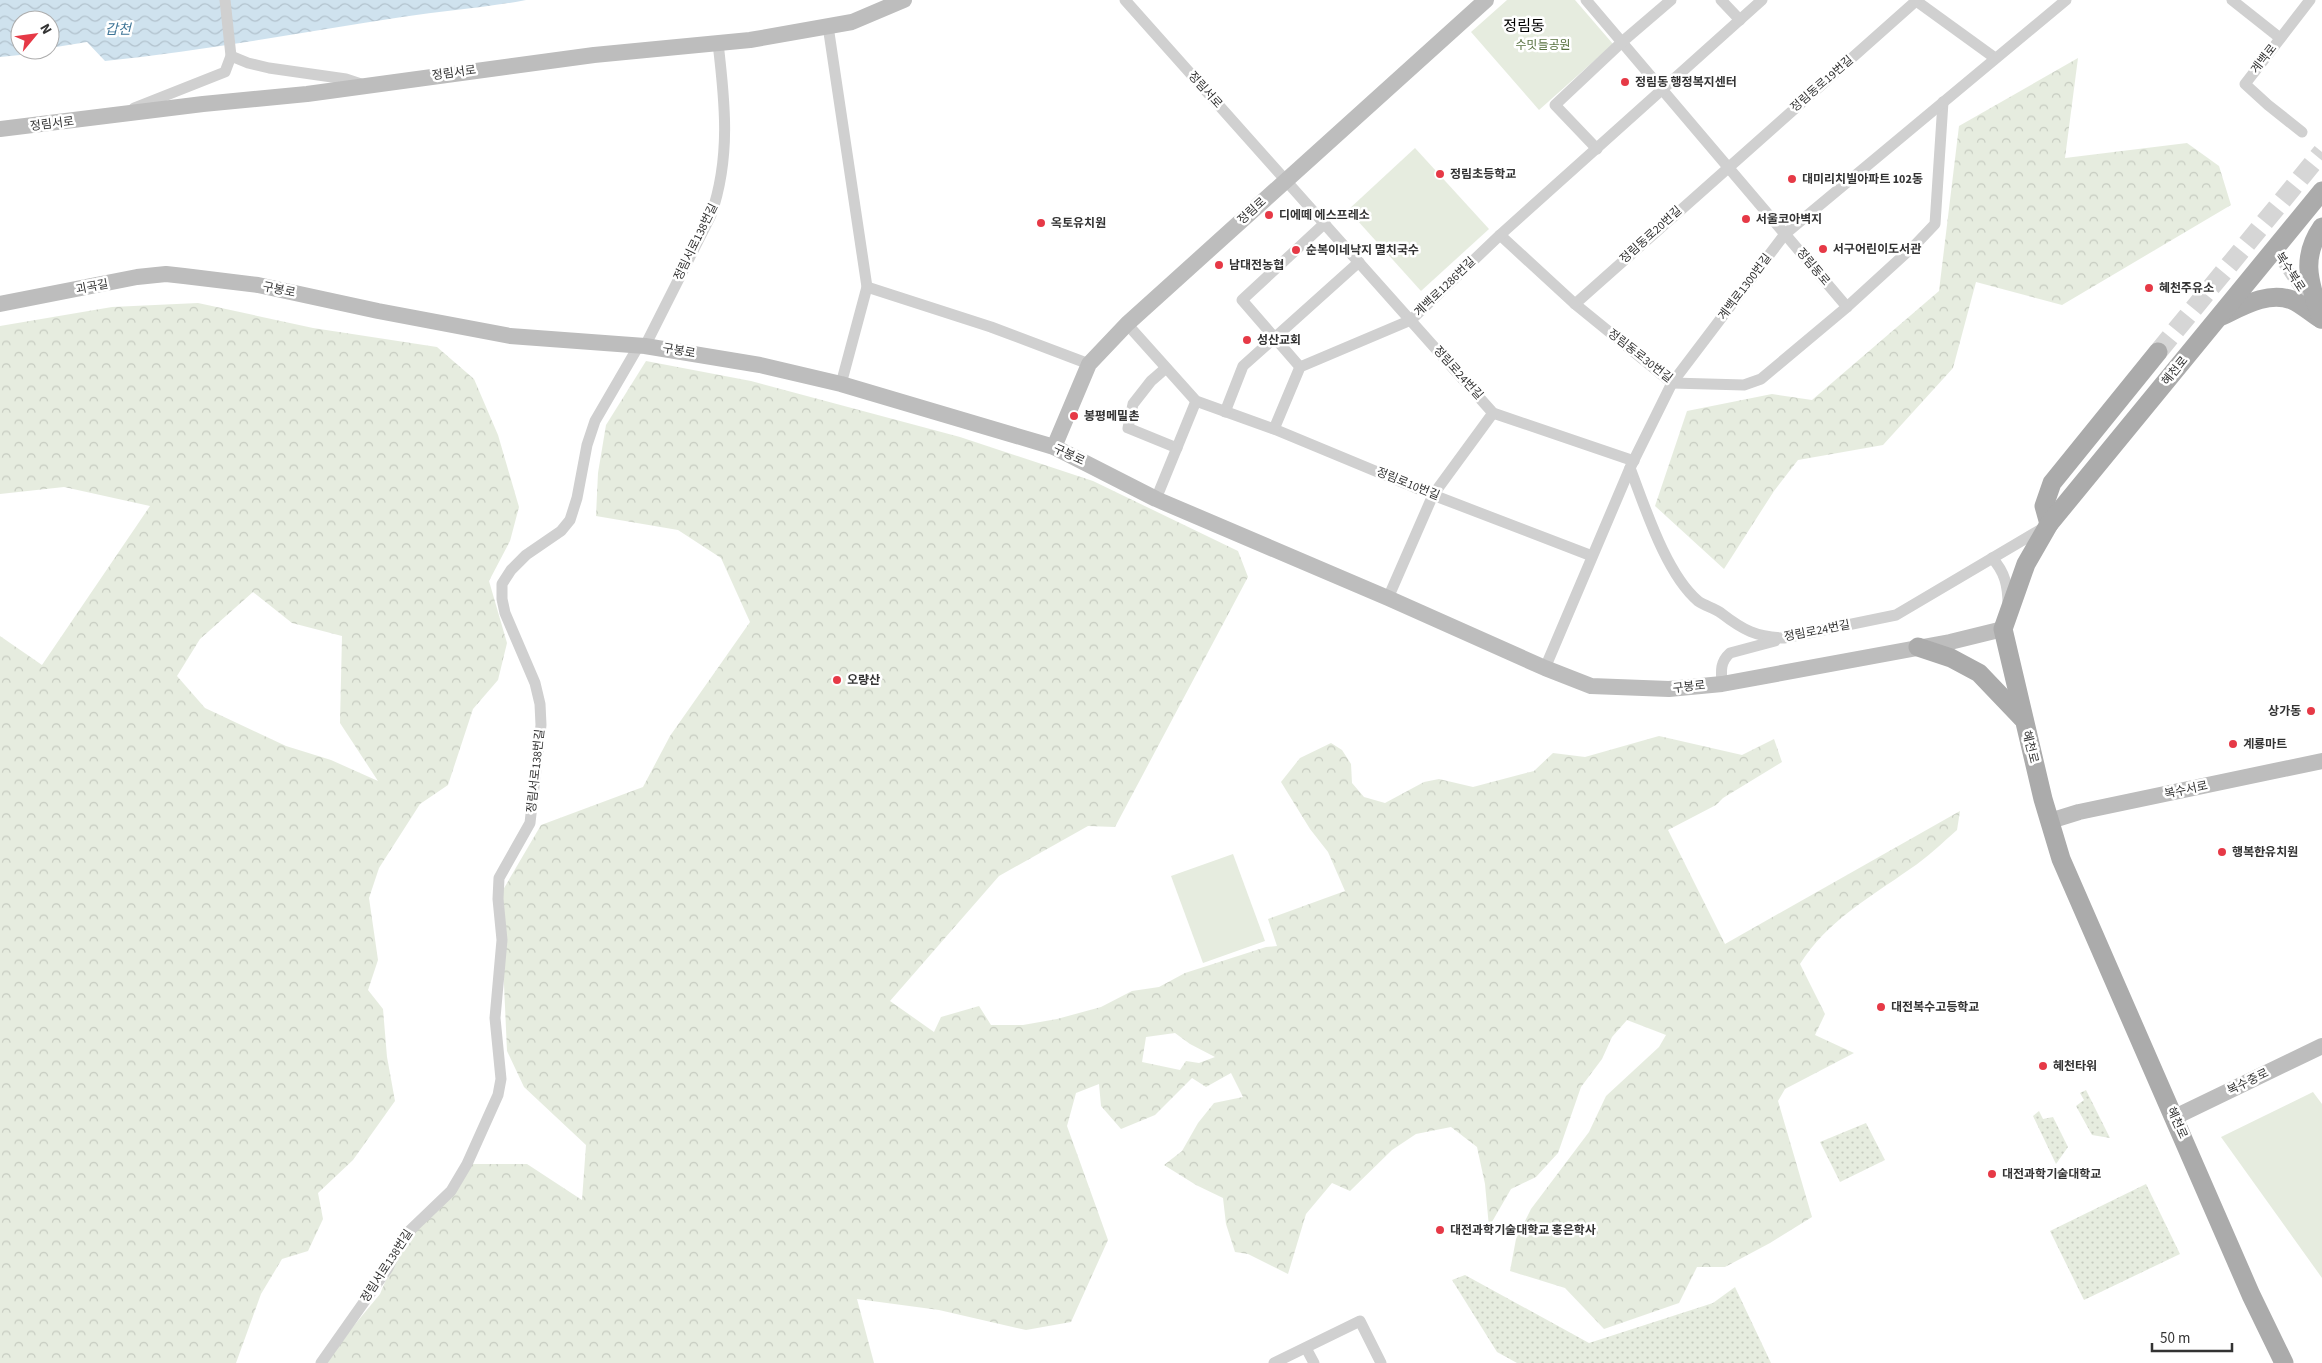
<svg xmlns="http://www.w3.org/2000/svg" width="2322" height="1363" viewBox="0 0 2322 1363" font-family="'Source Sans 3','Noto Sans KR',sans-serif">
<defs>
<pattern id="grass-dots" width="8" height="8" patternUnits="userSpaceOnUse" patternTransform="scale(1.25)"><rect width="8" height="8" fill="#e6ecdf"/><path d="M2 2h.1M6 6h.1" fill="none" stroke="#c6cbc0" stroke-width="1.8" stroke-linecap="round"/></pattern>
<pattern id="forest-crowns" width="20" height="18" patternUnits="userSpaceOnUse" patternTransform="scale(1.25)"><rect width="20" height="18" fill="#e6ecdf"/><path d="M2 6a3 3 0 1 1 6 0M12 15a3 3 0 1 1 6 0" fill="none" stroke="#c6cbc0"/></pattern>
<pattern id="water-waves" width="16" height="10" patternUnits="userSpaceOnUse" patternTransform="scale(1.25)"><rect width="16" height="10" fill="#cfe2ee"/><path d="M0 5q4-4 8 0t8 0" fill="none" stroke="#b2c2cd"/></pattern>
</defs>
<rect width="100%" height="100%" fill="#fff"/>
<g fill="url(#grass-dots)">
<polygon points="2086,1090 2110,1138 2092,1135 2076,1106 2084,1100 2080,1093"/>
<polygon points="2039,1111 2043,1119 2053,1117 2068,1147 2056,1164 2033,1116"/>
<polygon points="1866,1123 1885,1160 1840,1182 1820,1142"/>
<polygon points="2146,1184 2180,1254 2084,1300 2050,1231"/>
<polygon points="1465,1275 1589,1343 1713,1303 1735,1287 1771,1363 1517,1363 1497,1352 1452,1280"/>
</g>
<g fill="url(#forest-crowns)" fill-rule="evenodd">
<polygon points="2078,58 2065,158 2187,143 2219,166 2231,205 2062,305 1976,282 1953,368 1883,445 1798,460 1774,491 1724,569 1655,506 1687,411 1772,394 1812,400 1939,291 1959,126"/>
<path d="M198 303 313 328 437 347 474 379 498 435 519 507 510 541 489 581 507 643 498 680 473 709 448 785 420 804 379 868 369 898 378 960 368 990 383 1009 387 1057 395 1101 353 1160 318 1193 323 1219 308 1251 282 1259 261 1294 236 1363H0V636L42 665 150 506 64 487 0 494V326L112 307ZM253 592 292 623 342 636 340 723 378 781 331 760 286 746 205 708 177 676 200 639Z"/>
<path d="M646 361 751 381 960 437 1093 481 1238 551 1248 577 1115 827 1088 826 999 876 890 1001 934 1032 941 1017 979 1006 991 1025H1023L1057 1019 1101 1007 1132 991 1159 987 1185 973 1266 947 1277 946 1268 919 1345 891 1328 852 1310 829 1281 782 1300 758 1331 743 1342 750 1351 764 1352 783 1364 797 1385 803 1424 782 1439 779 1473 787 1534 771 1553 753 1585 757 1659 736 1742 755 1774 739 1782 762 1723 798 1716 805 1668 830 1725 944 1960 811 1957 830C1942 843 1927 858 1910 869 1869 898 1827 921 1800 964L1825 1014 1815 1035 1854 1053 1785 1089 1778 1101 1812 1217 1770 1243 1725 1267H1697L1679 1303 1604 1329 1565 1288 1510 1271 1516 1239 1531 1209 1589 1132 1606 1096 1659 1047 1666 1035 1627 1020 1612 1037 1602 1059 1581 1087 1558 1153 1536 1177 1511 1189 1489 1227 1485 1184 1477 1147 1451 1127 1416 1134 1392 1150 1350 1191 1332 1183 1306 1214 1288 1274 1248 1254 1235 1252 1226 1224 1223 1198 1196 1185 1164 1165 1182 1151 1198 1123 1214 1103 1243 1097 1231 1073 1206 1087 1192 1078 1155 1115 1121 1129 1101 1106 1099 1084 1076 1093 1067 1126 1108 1240 1071 1322 1026 1330 939 1310 857 1299 874 1363H323L380 1294 400 1246 467 1164H527L582 1200 586 1145 524 1087 507 1051 500 895 541 825 643 787 670 736 750 622 721 558 678 530 596 516 598 473 606 425ZM1175 1033 1190 1044 1215 1057 1199 1063 1186 1061 1180 1070 1142 1062 1146 1037Z"/>
</g>
<g fill="#e6ecdf">
<polygon points="1507,0 1575,0 1613,44 1539,110 1471,32"/>
<polygon points="1415,148 1489,229 1421,291 1348,210"/>
<polygon points="1233,854 1265,941 1203,963 1171,876"/>
<polygon points="2313,1092 2322,1104 2322,1278 2221,1137"/>
</g>
<path fill="url(#water-waves)" d="M0 0H526C484 8 443 11 402 17 303 32 205 51 105 61L87 42 50 48V20H20V50H44L30 54 0 57Z"/>
<g fill="none" stroke-linecap="round" stroke-linejoin="round">
<polyline stroke="#d6d6d6" stroke-width="19" stroke-dasharray="19 9" stroke-linecap="butt" points="2158,352 2322,152"/>
<g stroke="#d0d0d0" stroke-width="11">
<polyline points="1125,0 1493,413 1634,461"/>
<polyline points="1586,0 1847,307"/>
<polyline points="1721,0 1740,20"/>
<polyline points="1915,0 1995,58"/>
<polyline points="2232,0 2280,38"/>
<polyline points="828,26 867,287 841,384"/>
<polyline points="231,56 248,63 269,68 346,79 364,85"/>
<polyline points="134,108 225,72 231,56 225,0"/>
<polyline points="2302,132 2268,105 2245,84 2310,0"/>
<polyline points="1597,149 1555,105 1622,42 1671,0"/>
<polyline points="1500,235 1575,304 1672,383 1744,385 1761,379 1847,307 1916,244 1935,224 1943,102"/>
<polyline points="2274,249 2311,305"/>
<polyline points="867,287 991,327 1089,364"/>
<polyline points="1575,304 1916,1"/>
<polyline points="1127,324 1196,401 1274,429 1433,495 1592,556"/>
<path d="M645 346 711 215C731 158 725 102 718 43"/>
<polyline points="1300,367 1242,300 1325,223"/>
<polyline points="1166,368 1151,381 1133,404 1128,428 1177,448"/>
<polyline points="1225,412 1243,366 1359,262"/>
<polyline points="1274,429 1300,367 1411,320 1500,235 1762,0"/>
<path d="M1630 468C1645 507 1666 574 1698 601 1705 606 1714 608 1721 613 1743 630 1756 637 1784 638L1896 615 2045 527"/>
<polyline points="1156,499 1196,401"/>
<path d="M1992 558C2005 572 2008 586 2008 605"/>
<polyline points="1388,598 1433,495 1493,413"/>
<polyline points="1545,668 1630,468 1672,383 1785,234 2066,0"/>
<path d="M1722 684C1721 671 1720 662 1730 653L1775 641"/>
<polyline points="1306,1348 1314,1363"/>
<polyline points="321,1363 388,1268 402,1238 451,1191 467,1164 498,1095 501,1079 495,1018 502,940 498,899 499,878 530,823 541,725 540,704 535,683 505,613 502,599 502,584 511,570 526,555 561,531 570,520 577,498 587,445 595,421 638,347"/>
<polyline points="1274,1363 1360,1321 1381,1363"/>
</g>
<g stroke="#bdbdbd" stroke-width="16">
<polyline points="0,129 203,104 307,94 594,55 750,40 852,22 904,0"/>
<polyline points="0,304 137,277 166,274 184,276 258,285 378,311 510,336 645,346 760,365 841,384 1054,447 1156,499 1388,598 1545,668 1591,686 1669,689 1722,684 1950,642 2003,629"/>
<polyline points="1054,447 1089,364 1127,324 1486,0"/>
<polyline points="2050,821 2079,812 2322,761"/>
<polyline points="2175,1117 2322,1046"/>
</g>
<g stroke="#ababab" stroke-width="19">
<path d="M2222 316C2243 306 2268 291 2292 300 2302 304 2312 314 2321 319"/>
<path d="M2321 319C2311 285 2299 260 2322 227"/>
<polyline points="2049,524 2044,506 2052,483 2158,352"/>
<polyline points="1918,647 1951,658 1979,673 2022,718"/>
<polyline points="2284,1363 2251,1295 2061,859 2043,799 2003,629 2026,564 2049,524 2322,191"/>
</g>
</g>
<g fill="#e63946" stroke="#fff" stroke-width="2">
<circle cx="1625" cy="82" r="5"/>
<circle cx="1440" cy="174" r="5"/>
<circle cx="1792" cy="179" r="5"/>
<circle cx="1269" cy="215" r="5"/>
<circle cx="1746" cy="219" r="5"/>
<circle cx="1041" cy="223" r="5"/>
<circle cx="1823" cy="249" r="5"/>
<circle cx="1296" cy="250" r="5"/>
<circle cx="1219" cy="265" r="5"/>
<circle cx="2149" cy="288" r="5"/>
<circle cx="1247" cy="340" r="5"/>
<circle cx="1074" cy="416" r="5"/>
<circle cx="837" cy="680" r="5"/>
<circle cx="2311" cy="711" r="5"/>
<circle cx="2233" cy="744" r="5"/>
<circle cx="2222" cy="852" r="5"/>
<circle cx="1881" cy="1007" r="5"/>
<circle cx="2043" cy="1066" r="5"/>
<circle cx="1992" cy="1174" r="5"/>
<circle cx="1440" cy="1230" r="5"/>
</g>
<g text-anchor="middle" dominant-baseline="central" stroke-width="5" stroke-linejoin="round" paint-order="stroke">
<g font-size="12" fill="#56703f" stroke="#fff">
<text x="1543" y="45">수밋들공원</text>
</g>
<g font-size="12" fill="#333" stroke="#fff">
<text transform="translate(2264 59) rotate(-52)">계백로</text>
<text transform="translate(454 73) rotate(-8)">정림서로</text>
<text transform="translate(1822 84) rotate(-41)">정림동로19번길</text>
<text transform="translate(1205 90) rotate(48)">정림서로</text>
<text transform="translate(52 124) rotate(-7)">정림서로</text>
<text transform="translate(1252 211) rotate(-42)">정림로</text>
<text transform="translate(1651 235) rotate(-42)">정림동로20번길</text>
<text transform="translate(696 242) rotate(-64)">정림서로138번길</text>
<text transform="translate(1813 267) rotate(50)">정림동로</text>
<text transform="translate(2290 272) rotate(57)">복수북로</text>
<text transform="translate(92 287) rotate(-11)">괴곡길</text>
<text transform="translate(1445 287) rotate(-44)">계백로1286번길</text>
<text transform="translate(1745 287) rotate(-53)">계백로1300번길</text>
<text transform="translate(279 290) rotate(12)">구봉로</text>
<text transform="translate(679 351) rotate(10)">구봉로</text>
<text transform="translate(1640 356) rotate(38)">정림동로30번길</text>
<text transform="translate(2175 371) rotate(-51)">혜천로</text>
<text transform="translate(1458 373) rotate(48)">정림로24번길</text>
<text transform="translate(1069 455) rotate(25)">구봉로</text>
<text transform="translate(1408 484) rotate(22)">정림로10번길</text>
<text transform="translate(1817 631) rotate(-11)">정림로24번길</text>
<text transform="translate(1689 687) rotate(-6)">구봉로</text>
<text transform="translate(2030 747) rotate(76)">혜천로</text>
<text transform="translate(536 771) rotate(-84)">정림서로138번길</text>
<text transform="translate(2186 790) rotate(-12)">복수서로</text>
<text transform="translate(2248 1082) rotate(-26)">복수중로</text>
<text transform="translate(2177 1123) rotate(66)">혜천로</text>
<text transform="translate(387 1266) rotate(-57)">정림서로138번길</text>
</g>
<g font-size="12" font-weight="bold" fill="#333" stroke="#fff" text-anchor="start">
<text x="1635" y="82">정림동 행정복지센터</text>
<text x="1450" y="174">정림초등학교</text>
<text x="1802" y="179">대미리치빌아파트 102동</text>
<text x="1279" y="215">디에떼 에스프레소</text>
<text x="1756" y="219">서울코아벽지</text>
<text x="1051" y="223">옥토유치원</text>
<text x="1833" y="249">서구어린이도서관</text>
<text x="1306" y="250">순복이네낙지 멸치국수</text>
<text x="1229" y="265">남대전농협</text>
<text x="2159" y="288">혜천주유소</text>
<text x="1257" y="340">성산교회</text>
<text x="1084" y="416">봉평메밀촌</text>
<text x="847" y="680">오량산</text>
<text x="2301" y="711" text-anchor="end">상가동</text>
<text x="2243" y="744">계룡마트</text>
<text x="2232" y="852">행복한유치원</text>
<text x="1891" y="1007">대전복수고등학교</text>
<text x="2053" y="1066">혜천타워</text>
<text x="2002" y="1174">대전과학기술대학교</text>
<text x="1450" y="1230">대전과학기술대학교 홍은학사</text>
</g>
<g font-size="14" font-style="italic" fill="#3f7597" stroke="#fff">
<text x="118" y="30">갑천</text>
</g>
<g font-size="15" fill="#000" stroke="#fff">
<text x="1524" y="26">정림동</text>
</g>
</g>
<g transform="translate(35 35) rotate(61)"><circle r="24" fill="#ffffff" stroke="#adadad"/>
<path d="M0-4L9 19L0 12L-9 19Z" fill="#e63946"/>
<text y="-8" font-size="14" font-weight="bold" text-anchor="middle" fill="#333333">N</text>
</g>
<path d="M2152 1343v8h80v-8" fill="none" stroke="#333333" stroke-width="2.5"/>
<text x="2160" y="1343" font-size="15" fill="#333333" stroke="#ffffff" stroke-width="4" paint-order="stroke">50 m</text>
</svg>
